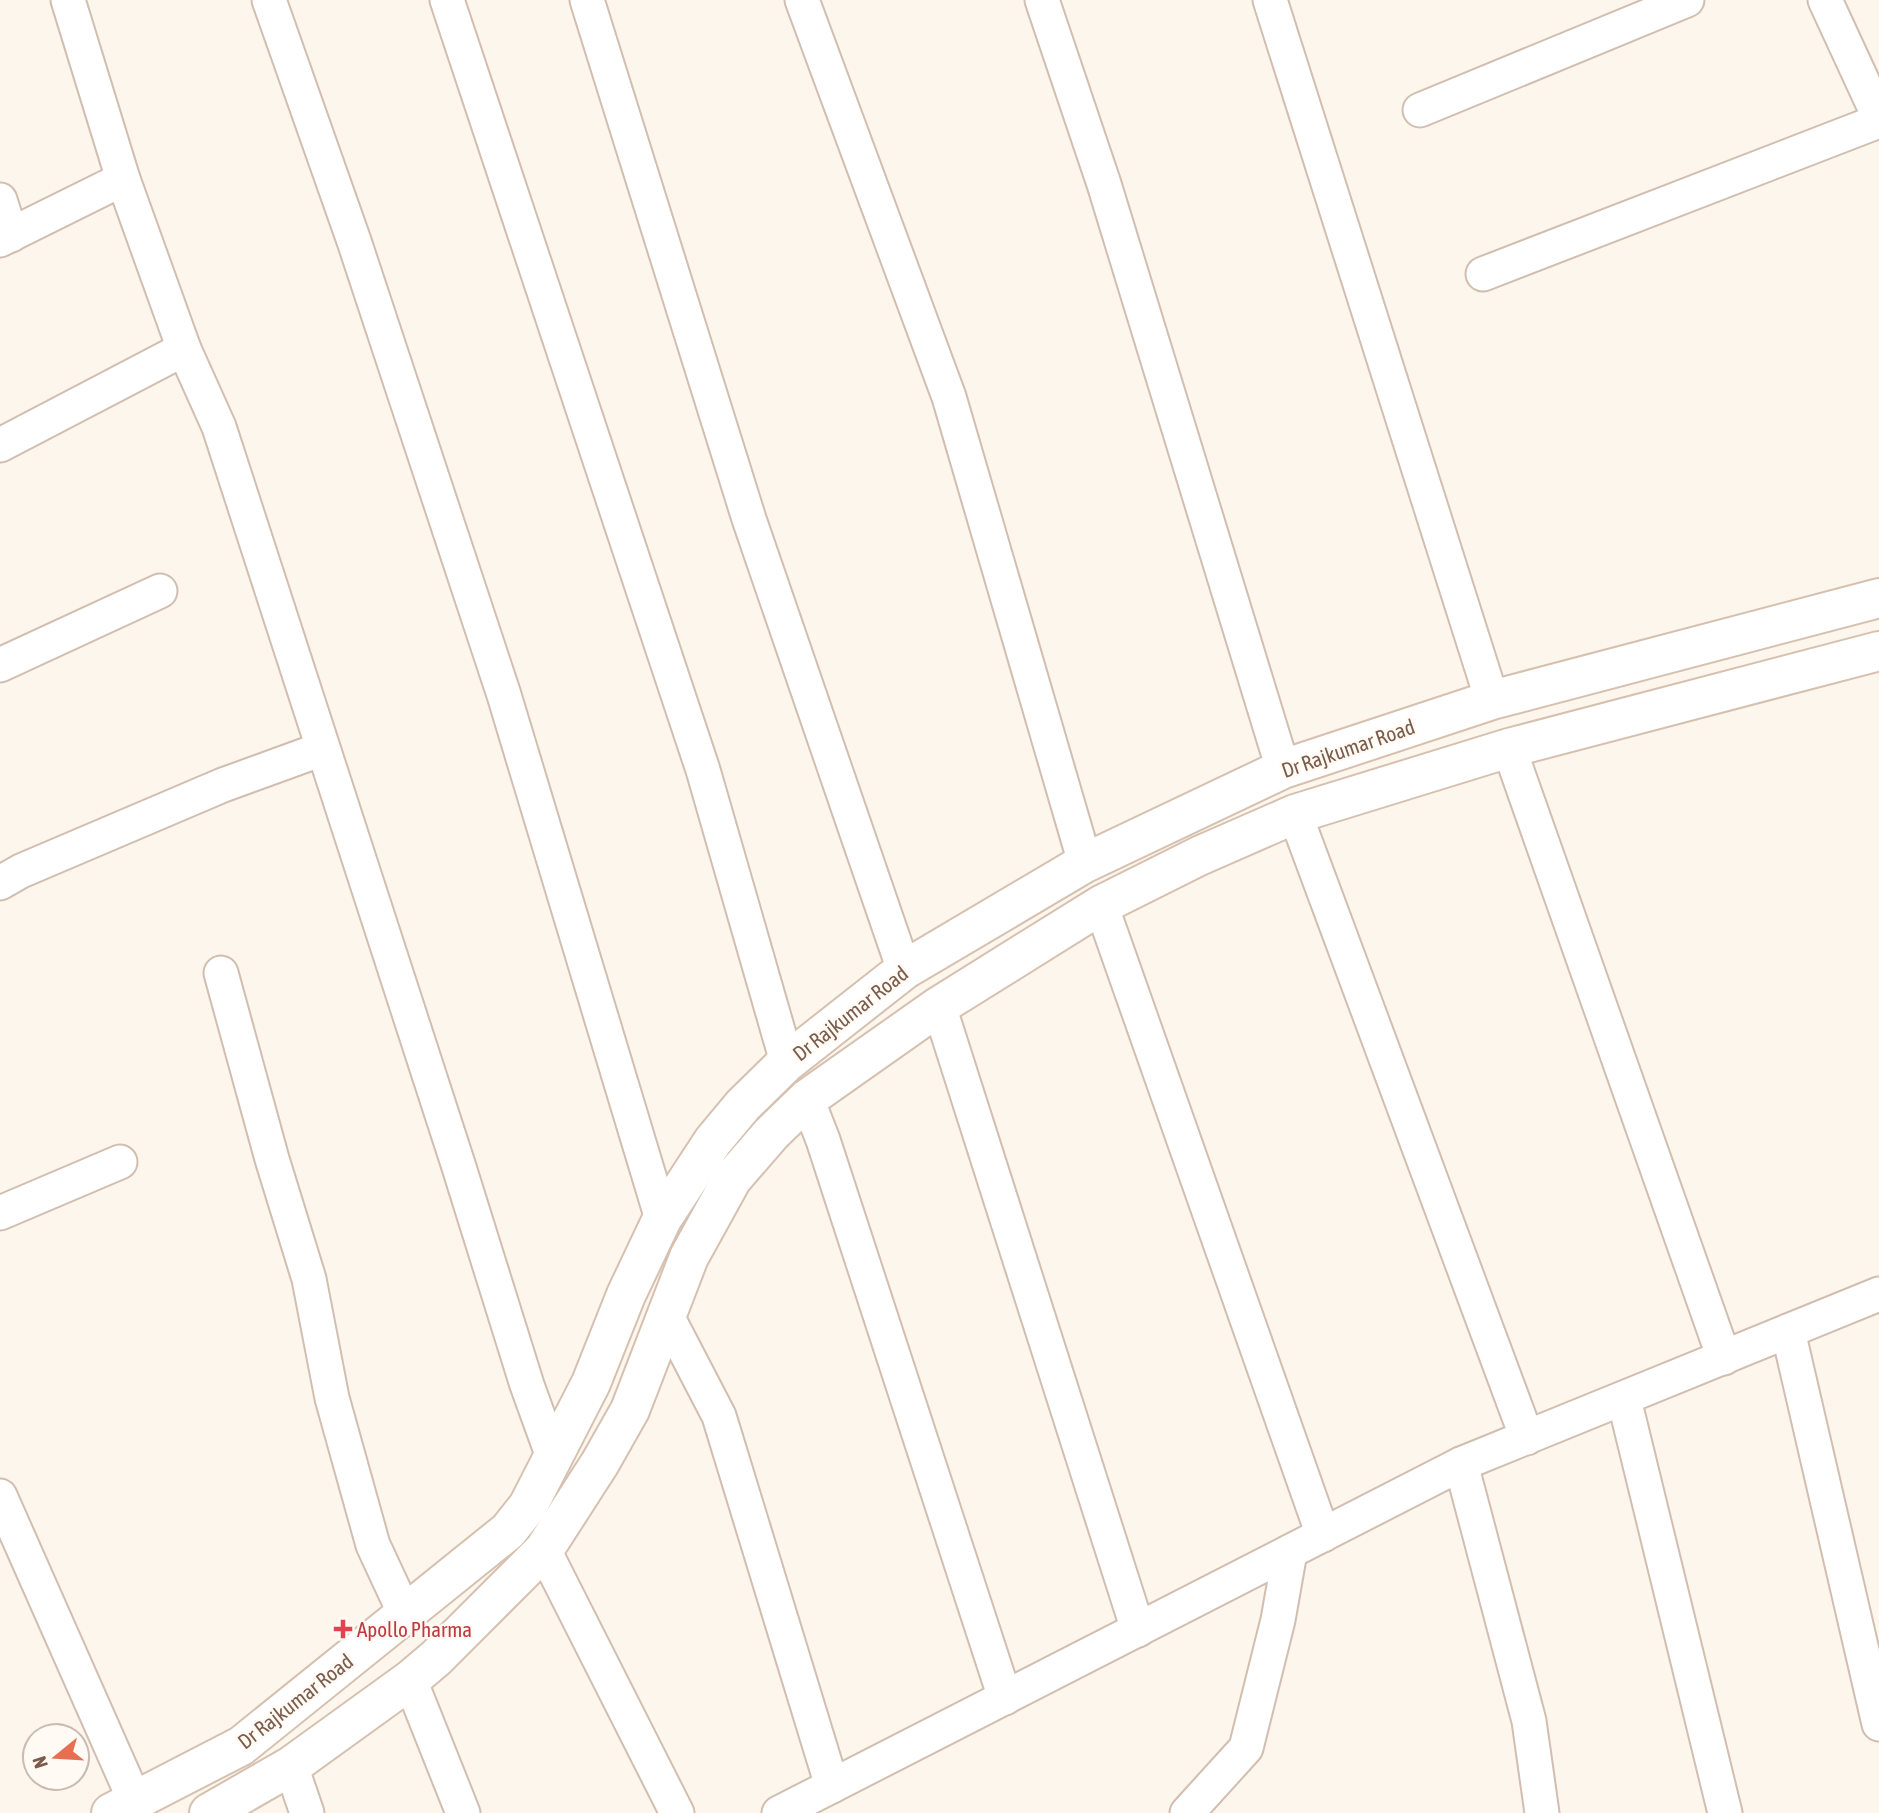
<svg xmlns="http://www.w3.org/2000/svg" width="1879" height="1813" viewBox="0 0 1879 1813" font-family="'Asap Condensed',sans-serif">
<rect width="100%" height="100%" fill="#fdf6ec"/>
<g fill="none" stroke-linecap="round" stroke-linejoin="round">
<defs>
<g id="street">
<polyline points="68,0 123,179"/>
<polyline points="269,0 354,241 504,695 662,1219"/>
<polyline points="447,0 703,770 787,1062"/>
<polyline points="587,0 749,519 904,970"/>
<polyline points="802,0 949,397 1085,863"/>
<polyline points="1042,0 1104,184 1283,769"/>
<polyline points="1270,0 1492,700"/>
<polyline points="1825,0 1879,117"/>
<polyline points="1420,110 1687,0"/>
<polyline points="0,200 11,235"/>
<polyline points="0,240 123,179 184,349 219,427 458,1164 527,1385 553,1457"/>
<polyline points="1483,274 1879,121"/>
<polyline points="0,445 184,349"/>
<polyline points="0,665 160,591"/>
<polyline points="1509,748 1724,1358"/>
<polyline points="1295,814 1527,1438"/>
<polyline points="0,883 21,871 223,785 322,749"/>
<polyline points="1101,905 1323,1535"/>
<polyline points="221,973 272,1159 309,1279 332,1398 373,1545 405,1614"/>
<polyline points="939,1006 1138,1630"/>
<polyline points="807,1099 823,1140 1005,1698"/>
<polyline points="0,1213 120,1162"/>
<polyline points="666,1314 719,1416 832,1786"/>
<polyline points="1788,1331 1879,1724"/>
<polyline points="1624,1399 1725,1813"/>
<polyline points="1461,1464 1529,1721 1542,1813"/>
<polyline points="0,1496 135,1801"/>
<polyline points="544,1550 677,1813"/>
<polyline points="410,1680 463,1813"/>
<polyline points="291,1766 307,1813"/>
<polyline points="779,1813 1461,1464 1879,1294"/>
<polyline points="1187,1813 1246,1748 1278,1620 1290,1552"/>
</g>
<g id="secondary">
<polyline points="111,1813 241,1746 508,1531 528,1506 591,1383 626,1295 662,1219 713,1141 743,1105 787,1062 904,970 1085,863 1283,769 1492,700 1879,598"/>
<polyline points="209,1813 291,1766 410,1680 436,1658 544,1550 600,1463 630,1410 689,1257 732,1179 771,1134 807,1099 939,1006 1101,905 1199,856 1295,814 1509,748 1879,651"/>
</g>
</defs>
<use href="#street" stroke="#d1beb0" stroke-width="37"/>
<use href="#secondary" stroke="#d6c0b0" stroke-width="42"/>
<use href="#street" stroke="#fff" stroke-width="33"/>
<use href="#secondary" stroke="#fff" stroke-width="38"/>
</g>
<path fill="#e0444e" stroke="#fffaf3" stroke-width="2.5" d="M339.5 1618.5h7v7h7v7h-7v7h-7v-7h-7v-7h7z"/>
<g text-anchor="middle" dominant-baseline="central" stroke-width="5" stroke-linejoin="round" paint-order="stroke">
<g font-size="21" fill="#7a5c4d" stroke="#fffaf3">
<text transform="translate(1348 748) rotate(-19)">Dr Rajkumar Road</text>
<text transform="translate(850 1013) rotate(-38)">Dr Rajkumar Road</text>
<text transform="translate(295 1701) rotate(-38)">Dr Rajkumar Road</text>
</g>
<g font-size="21" fill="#be3a42" stroke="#fffaf3" text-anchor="start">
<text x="357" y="1629">Apollo Pharma</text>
</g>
</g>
<g transform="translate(56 1757) rotate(252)"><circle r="33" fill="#fffaf3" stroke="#cabbb1" stroke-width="2"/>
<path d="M0-5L12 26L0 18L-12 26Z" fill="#e76f51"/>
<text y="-10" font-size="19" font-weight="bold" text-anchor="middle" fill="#7a5c4d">N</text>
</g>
</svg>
